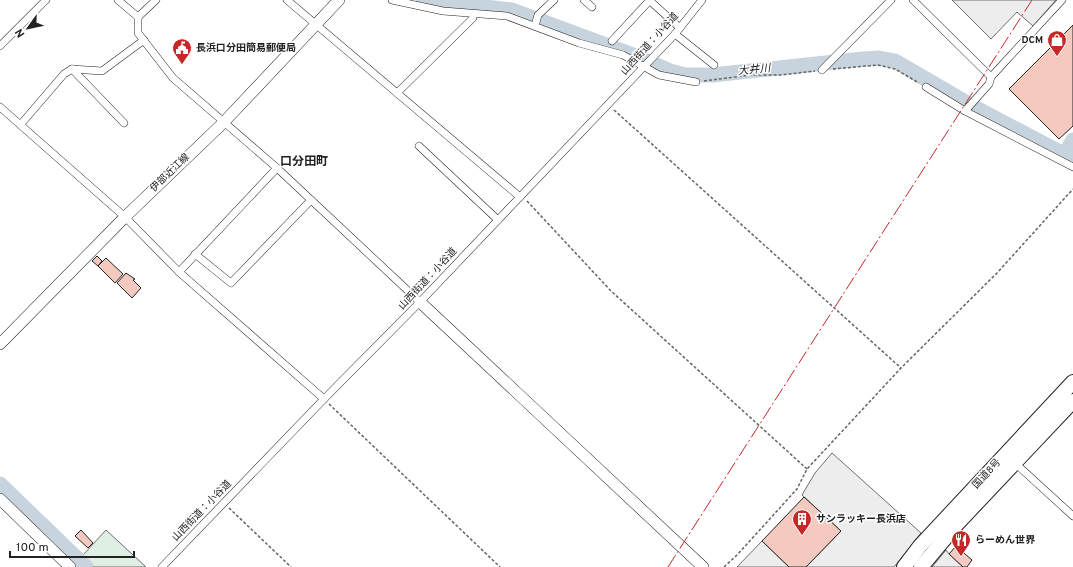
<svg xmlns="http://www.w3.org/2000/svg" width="1073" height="567" viewBox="0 0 1073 567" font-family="Overpass,'Noto Sans JP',sans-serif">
<rect width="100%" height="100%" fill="#fff"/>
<polygon fill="#e0efe3" stroke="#6f6f6f" points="106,530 146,567 94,567 83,555"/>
<g fill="#ededed" stroke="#6f6f6f">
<polygon points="952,0 1056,0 1033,26 1017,12 991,39"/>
<polygon points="832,453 921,533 894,567 806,567 841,531 802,495 815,473"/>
<polygon points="762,541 789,567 737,567"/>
<polygon points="946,550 949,554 963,567 932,567"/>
</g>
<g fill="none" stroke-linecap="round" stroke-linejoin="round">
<g stroke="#c7d3dd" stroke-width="15">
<polyline points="423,0 512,10 633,55 670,71 685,75 712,75 863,59 879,58 895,61 974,107 1073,159"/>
<polyline points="1065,154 1073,140"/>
<polyline points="0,484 86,567"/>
</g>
</g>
<g fill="#f3c9c0" stroke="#222">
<polygon points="1073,25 1073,126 1059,139 1009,89"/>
<polygon points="97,256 102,261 98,266 92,261"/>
<polygon points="106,258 123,274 115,283 98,266"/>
<polygon points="126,273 135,279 133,280 141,288 132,298 117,283"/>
<polygon points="804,497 841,531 806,567 789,567 762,541"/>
<polygon points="81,530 93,543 88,548 75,536"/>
<polygon points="956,546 972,560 967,567 963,567 949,554"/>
</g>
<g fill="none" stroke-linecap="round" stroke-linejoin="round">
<defs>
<g id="street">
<polyline points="118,0 138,17 138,33 173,78 277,168 420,302"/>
<polyline points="287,0 520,197"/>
<polyline points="392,0 443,11 507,16 579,43 623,55 659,75 696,82"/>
<polyline points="584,0 592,7"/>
<polyline points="649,0 680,28"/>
<polyline points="913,0 991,77"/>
<polyline points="138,17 156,0"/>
<polyline points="535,26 538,15 554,0"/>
<polyline points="675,34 714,65"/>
<polyline points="612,41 649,1"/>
<polyline points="0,46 46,0"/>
<polyline points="72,69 124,123"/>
<polyline points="822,70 891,0"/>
<polyline points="926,87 965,111 1073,167"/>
<polyline points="397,93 473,18 473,14"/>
<polyline points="0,107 125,217 179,272 324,399"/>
<polyline points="965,111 989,84 991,77 1002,65 1062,0"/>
<polyline points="21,124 64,74 72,69 102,71 144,40"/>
<polyline points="419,146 498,220"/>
<polyline points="195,254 231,283 311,200"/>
<polyline points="179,272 277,168"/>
<polyline points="1015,463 1073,516"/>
<polyline points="162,567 324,399 420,302 675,34 702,0"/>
</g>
<g id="secondary">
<polyline points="420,302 703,567"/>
<polyline points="0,344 125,217 224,122 339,0"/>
<polyline points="0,499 70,567"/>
</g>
<g id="highway">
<polyline points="904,567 920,546 1073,382"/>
<polyline points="921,567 957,524 1073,401"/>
</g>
</defs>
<use href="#street" stroke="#222" stroke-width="8"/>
<use href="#secondary" stroke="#222" stroke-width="12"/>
<use href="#highway" stroke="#222" stroke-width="16"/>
<g stroke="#646464" stroke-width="1.5" stroke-dasharray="3 2" stroke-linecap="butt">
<polyline points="833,69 878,65 895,69 919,83"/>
<polyline points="704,81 750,75 781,75 815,71"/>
<polyline points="614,110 901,368"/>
<polyline points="527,201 611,291 807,469"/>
<polyline points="329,404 500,567"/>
<polyline points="229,508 291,567"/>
<polyline points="724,567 737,555 797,489 807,469 901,368 997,273 1073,189"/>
</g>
<use href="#street" stroke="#fff" stroke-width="7"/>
<use href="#secondary" stroke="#fff" stroke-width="11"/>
<use href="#highway" stroke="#fff" stroke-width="14"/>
<polyline stroke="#c62828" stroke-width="1" stroke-dasharray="14 3 2 3" stroke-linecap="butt" points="668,567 1032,0"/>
</g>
<defs>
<symbol id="shop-pin" viewBox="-11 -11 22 30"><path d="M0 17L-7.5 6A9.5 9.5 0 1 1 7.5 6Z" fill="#c62828" stroke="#fff"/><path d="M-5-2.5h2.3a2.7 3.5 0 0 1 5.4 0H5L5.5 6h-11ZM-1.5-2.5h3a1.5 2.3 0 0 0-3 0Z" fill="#fff"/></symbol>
<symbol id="civic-pin" viewBox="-11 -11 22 30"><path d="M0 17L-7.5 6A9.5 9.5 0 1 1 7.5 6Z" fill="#c62828" stroke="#fff"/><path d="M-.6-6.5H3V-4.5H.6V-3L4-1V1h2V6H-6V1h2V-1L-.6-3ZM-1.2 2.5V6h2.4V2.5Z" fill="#fff"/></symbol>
<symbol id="building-pin" viewBox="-11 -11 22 30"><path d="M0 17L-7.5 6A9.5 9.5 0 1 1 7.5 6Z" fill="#c62828" stroke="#fff"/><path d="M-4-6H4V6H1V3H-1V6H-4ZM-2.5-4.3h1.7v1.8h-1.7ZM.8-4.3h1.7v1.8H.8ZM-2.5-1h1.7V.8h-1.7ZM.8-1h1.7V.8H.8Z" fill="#fff"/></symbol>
<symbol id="restaurant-pin" viewBox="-11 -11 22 30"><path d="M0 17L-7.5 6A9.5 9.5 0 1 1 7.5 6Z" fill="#c62828" stroke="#fff"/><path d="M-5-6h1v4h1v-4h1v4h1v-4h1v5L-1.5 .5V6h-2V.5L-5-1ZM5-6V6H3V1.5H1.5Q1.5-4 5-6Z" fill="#fff"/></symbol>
</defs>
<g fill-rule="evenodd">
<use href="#shop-pin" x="1046" y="29" width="22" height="30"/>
<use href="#civic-pin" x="171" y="37" width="22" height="30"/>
<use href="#building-pin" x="791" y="508" width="22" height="30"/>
<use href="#restaurant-pin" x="950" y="529" width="22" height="30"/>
</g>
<g text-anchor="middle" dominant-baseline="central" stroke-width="3" stroke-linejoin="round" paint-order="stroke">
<g font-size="10" font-weight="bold" fill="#222" stroke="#fff" text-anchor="start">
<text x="1043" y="40" text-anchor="end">DCM</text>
<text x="196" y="48">長浜口分田簡易郵便局</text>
<text x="816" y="519">サンラッキー長浜店</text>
<text x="975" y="540">らーめん世界</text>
</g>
<g font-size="10" fill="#222" stroke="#fff">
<text transform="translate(650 44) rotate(-48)">山西街道：小谷道</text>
<text transform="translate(170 173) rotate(-44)">伊部近江線</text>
<text transform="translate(428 279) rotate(-47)">山西街道：小谷道</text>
<text transform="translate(987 474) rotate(-47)">国道8号</text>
<text transform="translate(202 511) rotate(-46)">山西街道：小谷道</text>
</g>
<g font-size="11" font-style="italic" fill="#222" stroke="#fff">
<text transform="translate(754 70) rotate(-6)">大井川</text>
</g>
<g font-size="12" font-weight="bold" fill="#222" stroke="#fff">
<text x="304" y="162">口分田町</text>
</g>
</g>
<g transform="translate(28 28) rotate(237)" stroke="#ffffff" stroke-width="3" paint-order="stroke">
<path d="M0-3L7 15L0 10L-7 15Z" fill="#222222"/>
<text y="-6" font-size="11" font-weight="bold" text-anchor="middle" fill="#222222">N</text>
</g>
<path d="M10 551v6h124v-6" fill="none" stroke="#222222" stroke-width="2"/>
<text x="16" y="551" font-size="12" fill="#222222" stroke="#ffffff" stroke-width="3" paint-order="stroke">100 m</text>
</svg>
